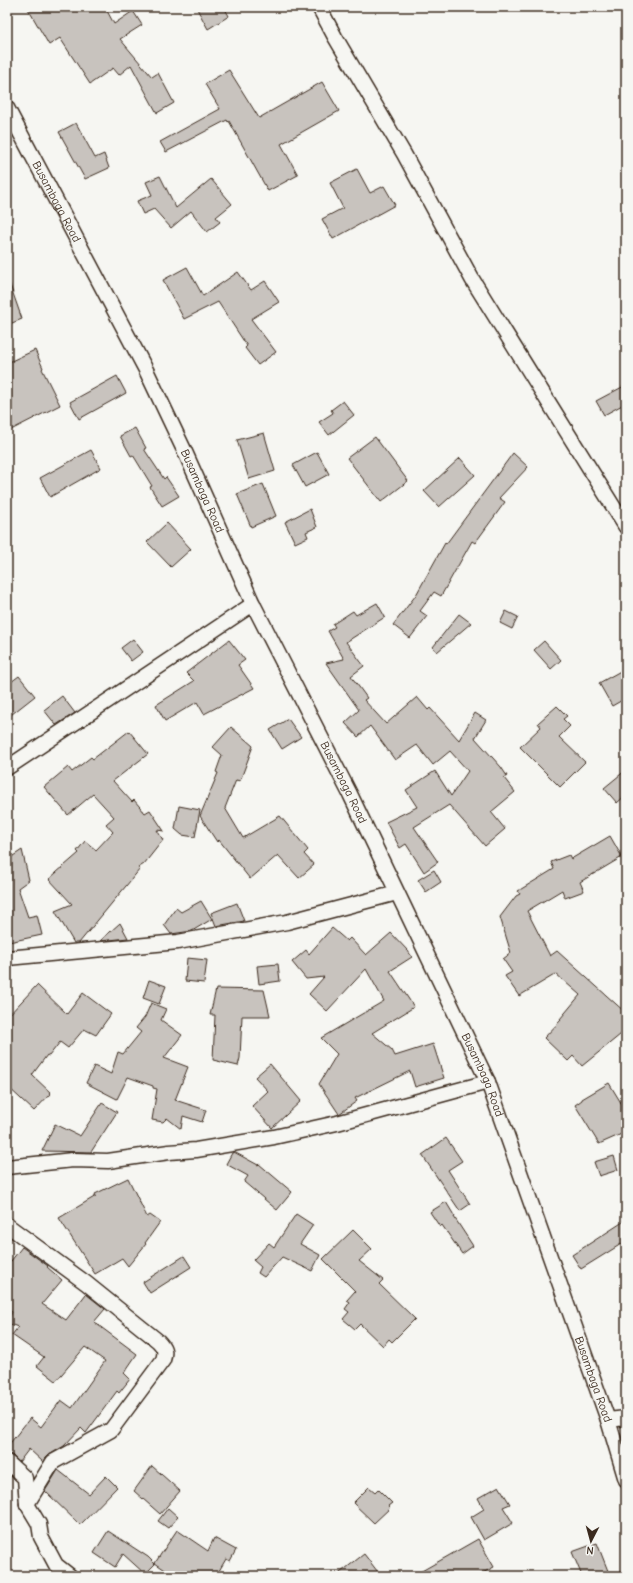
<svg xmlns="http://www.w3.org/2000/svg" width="633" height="1583" viewBox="0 0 633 1583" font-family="'Comic Neue',sans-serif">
<rect width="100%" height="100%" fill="#f6f6f2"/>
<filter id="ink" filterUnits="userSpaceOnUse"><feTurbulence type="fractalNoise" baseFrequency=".025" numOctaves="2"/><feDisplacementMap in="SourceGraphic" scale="8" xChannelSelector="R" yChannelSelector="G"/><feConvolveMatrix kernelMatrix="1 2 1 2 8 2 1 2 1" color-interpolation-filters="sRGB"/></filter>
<g filter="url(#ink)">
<g fill="#c8c3be" stroke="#3b2a1e">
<polygon points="27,7 105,7 114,24 133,11 142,25 120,39 152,77 158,73 174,103 157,113 131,65 119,75 113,68 90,84 60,38 49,45"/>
<polygon points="196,7 224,7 229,16 208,29"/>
<polygon points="229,70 259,118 322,82 339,111 281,144 298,175 268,191 229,121 228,122 227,120 166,152 160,142 220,109 205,84"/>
<polygon points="76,123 95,158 104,154 109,168 85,179 59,132"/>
<polygon points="357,169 370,193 384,186 395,205 333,239 322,219 343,208 330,183"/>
<polygon points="160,176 176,208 211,179 232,204 216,217 220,222 207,232 191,211 171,228 154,209 143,214 137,201 152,195 146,182"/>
<polygon points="187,267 203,296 238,272 251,290 265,281 279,302 251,319 276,352 258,365 245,348 247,346 218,302 184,319 163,280"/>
<polygon points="7,282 9,282 22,319 7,325"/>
<polygon points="35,350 43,368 42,369 60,405 7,432 7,363"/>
<polygon points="117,376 126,393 79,419 70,402"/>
<polygon points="626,385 626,403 604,415 596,401"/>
<polygon points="343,401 354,415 329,435 319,422 333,413 331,410"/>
<polygon points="135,428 146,448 144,449 164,479 166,477 179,496 162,506 150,487 152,486 133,455 131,456 120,436"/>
<polygon points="264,433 275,471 249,479 237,440"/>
<polygon points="375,437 408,481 381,502 347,458"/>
<polygon points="91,450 101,468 50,497 40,478"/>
<polygon points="317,452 329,474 305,487 293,465"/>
<polygon points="513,453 528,467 499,498 505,502 475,543 472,541 441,596 434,592 420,611 427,616 410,638 393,625 416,595 445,543 446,544"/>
<polygon points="460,458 475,475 439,507 424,491"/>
<polygon points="263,484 276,516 251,527 237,494"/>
<polygon points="310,509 317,527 306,532 308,537 295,543 285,522"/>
<polygon points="167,523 191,549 171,567 147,542"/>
<polygon points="377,603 385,617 346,642 364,666 351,676 367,698 364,700 386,724 417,697 428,710 430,708 459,740 475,713 486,720 475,738 501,767 507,776 504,778 515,792 491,812 505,829 485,846 449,805 414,827 438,862 424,872 406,844 400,848 386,822 417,807 406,790 435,771 451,796 468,771 450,751 433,765 417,745 395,760 370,726 358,737 345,723 359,710 326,663 344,659 328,631 335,627 333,624 353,611 356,615"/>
<polygon points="506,611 518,617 512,629 500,623"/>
<polygon points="459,614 471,623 437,652 433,647"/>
<polygon points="133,639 143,652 131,661 121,648"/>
<polygon points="229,640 245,660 238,665 254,688 204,714 197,702 165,721 156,705 194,681 186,673"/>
<polygon points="544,641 561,660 551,669 534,650"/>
<polygon points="626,668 626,698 612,706 599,683"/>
<polygon points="19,676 35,696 7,718 7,685"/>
<polygon points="62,696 75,713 56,725 44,710"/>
<polygon points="557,706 567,716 563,719 570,726 559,737 585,762 560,787 520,747 541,727 538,723"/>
<polygon points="288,719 301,737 282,749 270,730"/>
<polygon points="231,727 253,746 240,781 236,780 225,808 243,838 280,816 308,850 304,854 314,865 299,878 278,855 250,879 219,840 217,842 200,816 218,773 216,772 222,755 213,747"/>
<polygon points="129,731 148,754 113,781 132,802 134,800 145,813 150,810 164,831 157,830 163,840 144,864 138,868 140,869 79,943 74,943 55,911 72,904 49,879 79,853 77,851 85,841 96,850 113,832 106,824 114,817 93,794 68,815 44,787 68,767 72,772 91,757 93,759"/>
<polygon points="626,770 626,795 617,803 604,788"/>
<polygon points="179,806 200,810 195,837 182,835 175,829"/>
<polygon points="610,836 622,857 580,882 584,891 565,898 562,890 527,911 550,956 557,951 626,1013 626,1030 582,1066 573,1056 568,1061 544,1038 561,1020 560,1019 580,995 556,974 519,996 505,976 512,972 503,959 511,953 500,917 516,896 520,894 518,891 554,869 551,862 569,855 571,859"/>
<polygon points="22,850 29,880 18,888 28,917 37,915 42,935 9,942 7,932 7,860"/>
<polygon points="434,870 441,882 426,892 418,880"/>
<polygon points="201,901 212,919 192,931 171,934 164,925 176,908 181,912"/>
<polygon points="237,903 244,921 216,926 211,913"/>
<polygon points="120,923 128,938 100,941"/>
<polygon points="332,928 347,941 350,938 366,955 391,933 408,951 412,957 390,971 414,1007 372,1033 392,1050 395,1056 433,1044 444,1078 415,1087 410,1071 355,1098 357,1101 339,1114 319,1084 337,1054 321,1038 384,1001 366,969 327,1011 309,994 324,977 306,979 292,962 306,950 309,954"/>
<polygon points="187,958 207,960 204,983 185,981"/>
<polygon points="278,964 280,981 259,984 257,966"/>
<polygon points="149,980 166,986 159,1004 143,998"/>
<polygon points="37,985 67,1014 83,993 111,1014 96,1035 84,1029 68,1048 60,1042 49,1056 47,1055 32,1075 51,1093 34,1111 7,1086 7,1017"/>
<polygon points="216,989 264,990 270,1016 242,1016 240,1058 238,1066 213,1060 215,1015 210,1015"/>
<polygon points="151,1003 166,1009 161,1020 182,1035 164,1058 188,1067 175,1100 206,1110 202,1122 183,1116 181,1129 167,1118 163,1122 152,1120 157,1089 153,1088 153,1086 128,1077 117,1099 86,1083 94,1066 111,1074 118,1052 123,1054 141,1032 136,1028 145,1017"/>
<polygon points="270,1064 301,1101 272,1128 252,1106 268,1091 255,1077"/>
<polygon points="609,1083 626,1111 626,1132 599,1144 575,1105 582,1100 582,1099"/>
<polygon points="102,1103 117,1112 91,1152 42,1151 55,1124 80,1136"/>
<polygon points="446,1138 462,1161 448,1170 470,1204 460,1211 422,1155"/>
<polygon points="234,1152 258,1165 259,1164 292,1192 277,1210 244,1182 248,1176 226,1164 232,1153"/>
<polygon points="614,1156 618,1170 599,1176 594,1162"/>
<polygon points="128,1178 147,1217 150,1215 160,1222 145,1243 146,1244 128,1266 122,1258 95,1274 59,1218 96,1196 95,1194"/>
<polygon points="446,1202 455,1217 454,1217 473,1246 462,1254 442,1225 440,1227 430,1212"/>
<polygon points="296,1214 313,1225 300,1244 320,1255 312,1271 282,1257 264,1277 258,1273 261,1267 253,1260 269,1243 274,1247"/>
<polygon points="626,1220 626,1241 581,1269 572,1255"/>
<polygon points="353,1230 372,1249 359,1261 383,1280 379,1284 415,1319 392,1342 389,1339 383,1346 360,1324 355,1329 343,1319 349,1312 345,1309 350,1302 347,1300 355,1291 323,1259"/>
<polygon points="22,1247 48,1266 47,1267 62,1280 42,1304 66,1320 86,1294 105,1309 94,1322 137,1354 124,1373 130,1379 119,1393 117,1391 86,1433 81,1428 64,1446 49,1455 43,1462 29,1449 19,1462 12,1455 7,1454 7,1447 30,1418 41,1427 61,1400 72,1408 105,1361 85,1347 56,1381 37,1366 44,1357 12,1335 18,1327 7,1323 12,1312 7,1308 7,1266"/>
<polygon points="184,1256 191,1267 150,1293 143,1282"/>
<polygon points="152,1466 180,1491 160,1514 134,1491"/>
<polygon points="58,1470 89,1494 106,1476 117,1487 80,1525 45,1491"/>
<polygon points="499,1486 510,1504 503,1507 513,1523 484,1540 471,1517 484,1509 478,1498"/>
<polygon points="369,1487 375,1492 378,1489 392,1503 388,1506 390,1508 374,1523 353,1503"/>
<polygon points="168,1508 178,1517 168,1528 158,1521"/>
<polygon points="177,1530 208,1551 214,1538 236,1550 230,1561 226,1559 216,1576 174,1576 155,1563"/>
<polygon points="108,1531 148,1557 155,1564 145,1574 123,1554 115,1567 94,1553"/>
<polygon points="478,1539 494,1567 477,1576 413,1576"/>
<polygon points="597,1543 610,1576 582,1576 572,1552"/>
<polygon points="364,1554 381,1576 336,1576"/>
</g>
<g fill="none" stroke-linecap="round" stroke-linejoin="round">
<defs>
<g id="street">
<polyline points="319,7 335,37 404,154 472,279 626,527"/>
<path id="s1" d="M7 108 146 370 185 452 253 604 350 794 488 1082 608 1420 626 1480"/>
<polyline points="7,768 253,604"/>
<polyline points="7,958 178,942 287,922 397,893"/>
<polyline points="7,1167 73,1160 108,1161 169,1152 196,1150 274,1137 337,1123 488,1082"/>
<path d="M7 1225 86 1283 158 1341C164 1347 166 1351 163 1360L111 1430 53 1462 27 1504 39 1524 41 1537 56 1565 70 1576"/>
<polyline points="608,1420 626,1418"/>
<polyline points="7,1462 25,1478 27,1504"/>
</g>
</defs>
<use href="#street" stroke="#3b2a1e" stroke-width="17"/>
<use href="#street" stroke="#f6f6f2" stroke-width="14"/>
</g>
</g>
<g text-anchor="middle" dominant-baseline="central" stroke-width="4" stroke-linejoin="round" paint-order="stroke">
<g font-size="12" fill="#3b2a1e" stroke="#f6f6f2">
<text stroke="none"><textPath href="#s1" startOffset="106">Busambaga Road</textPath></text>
<text stroke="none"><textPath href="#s1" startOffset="430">Busambaga Road</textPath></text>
<text stroke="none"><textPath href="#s1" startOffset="754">Busambaga Road</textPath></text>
<text stroke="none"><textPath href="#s1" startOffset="1078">Busambaga Road</textPath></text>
<text stroke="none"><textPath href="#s1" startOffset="1402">Busambaga Road</textPath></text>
</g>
</g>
<rect width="633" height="1583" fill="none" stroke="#f6f6f2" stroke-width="24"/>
<rect x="12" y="12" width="609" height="1559" fill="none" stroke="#3b2a1e" stroke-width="1.5" filter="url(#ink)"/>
<g transform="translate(591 1541) rotate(186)" stroke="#f6f6f2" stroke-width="3" paint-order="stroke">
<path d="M0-3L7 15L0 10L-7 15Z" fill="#3b2a1e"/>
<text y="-6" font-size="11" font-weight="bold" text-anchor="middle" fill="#3b2a1e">N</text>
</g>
</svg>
